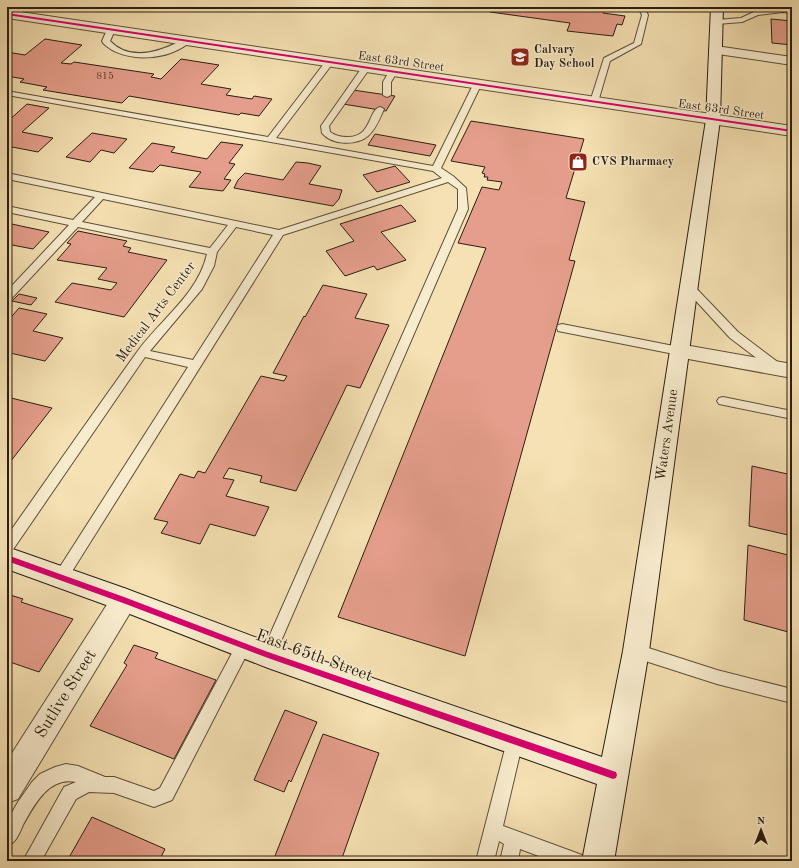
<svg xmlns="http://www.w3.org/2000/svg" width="799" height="868" viewBox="0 0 799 868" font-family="'Old Standard TT',serif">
<rect width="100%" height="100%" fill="#f5e1b3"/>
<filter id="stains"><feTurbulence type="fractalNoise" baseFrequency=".005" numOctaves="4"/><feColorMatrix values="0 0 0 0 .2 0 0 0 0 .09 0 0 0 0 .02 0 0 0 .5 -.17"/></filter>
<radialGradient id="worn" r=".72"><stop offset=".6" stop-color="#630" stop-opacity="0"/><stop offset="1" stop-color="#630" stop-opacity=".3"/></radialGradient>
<g fill="#e59e8b" stroke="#2c1e11">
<polygon points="468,7 605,7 603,13 625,16 622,25 617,24 613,36 567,31 570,23 490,12 491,10"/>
<polygon points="771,19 792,21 792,45 772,43"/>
<polygon points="45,39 82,45 61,63 71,64 74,62 154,74 151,77 161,79 181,59 219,65 201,84 231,89 226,95 252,99 254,96 272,99 259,116 241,113 239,115 129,96 122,103 43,90 47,87 20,82 24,79 7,76 7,52 25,55"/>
<polygon points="353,90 387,95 395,96 386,111 343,104"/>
<polygon points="27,104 49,108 22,132 53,138 38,152 7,146 7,122"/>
<polygon points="471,121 584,139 566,198 585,202 569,260 575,261 465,656 338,617 486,248 458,243 482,187 499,190 502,182 487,180 488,177 484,177 485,174 482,173 485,167 451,161"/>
<polygon points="92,133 127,139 114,153 101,150 90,162 66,157"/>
<polygon points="375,134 436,145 430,156 368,145"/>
<polygon points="221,142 243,145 229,163 235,164 224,179 231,180 223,191 189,187 201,172 160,165 153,172 129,168 152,143 175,147 171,152 207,159"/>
<polygon points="296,162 308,163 321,166 309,184 342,190 339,199 333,206 234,188 238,180 245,173 283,180"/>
<polygon points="395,166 410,182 377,192 363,175"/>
<polygon points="401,205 416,221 381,232 406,260 377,270 374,266 345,276 326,251 354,241 340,224"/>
<polygon points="7,223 49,232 33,249 7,244"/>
<polygon points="78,231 127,241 123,246 131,248 128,252 167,260 124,317 55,302 72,283 111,290 117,283 98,279 107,268 57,260 71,244 67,243"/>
<polygon points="323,285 367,294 355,318 389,325 360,388 347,385 296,491 260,482 262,476 229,468 223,478 234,480 226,496 269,507 255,536 210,524 200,544 161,533 168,522 154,519 180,474 194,478 198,471 205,473 261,376 284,381 287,376 273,373 304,316 305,317"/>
<polygon points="19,294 37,298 31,305 12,301"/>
<polygon points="19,308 47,314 33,331 63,338 45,361 10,353 7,357 7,322"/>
<polygon points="7,397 52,408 7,466"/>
<polygon points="752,466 792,475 792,633 744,620 748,545 788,555 788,535 749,526"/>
<polygon points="7,594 23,599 21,602 73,619 39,672 7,661"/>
<polygon points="134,645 158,653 155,658 216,680 174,759 90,726 127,665 124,663"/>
<polygon points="285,710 317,722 291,782 289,780 284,792 254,780"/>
<polygon points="323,734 379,753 341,861 273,861"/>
<polygon points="92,817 165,849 159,861 67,861"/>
</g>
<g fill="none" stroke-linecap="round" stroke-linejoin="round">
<defs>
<g id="lane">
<polygon points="638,7 644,7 648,15 641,44 610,61 598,102 597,104 591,104 590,102 604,58 634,43 642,15"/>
<polygon points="783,8 792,9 792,13 783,12 758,15 742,22 717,24 714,22 717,20 741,18 756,11"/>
<path d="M111 28 115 30 110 41C131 63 162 51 184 39H190L191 41C170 61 124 64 103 43L102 41 107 30Z"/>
<path d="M326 61H329L333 63 276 138 433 166 473 85 477 83 481 85 441 168 453 176 466 188 468 209 275 655 273 660 268 662 263 660 261 655 458 209V189L448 182 283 235 66 581 61 583 56 581 54 577 56 573 188 367 145 357 12 551 7 553V536C50 475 93 413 137 352 160 320 198 294 207 254L78 227 11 299 7 300V291L69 225 7 212V206L73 220 95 197 7 179V173L279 230 442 178 433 171 7 95V91L268 137ZM103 199 228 225 210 248 82 222ZM236 227 273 235 193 360 150 351 202 289 214 266 217 252Z"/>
<path d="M363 66H369L370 68 329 126 330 132C336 136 341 137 348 137 372 137 368 110 380 107L384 109C380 118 376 129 368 136 356 146 332 145 322 133L321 126Z"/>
<polygon points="390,70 393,70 397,72 391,82 391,95 387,97 383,95 383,82"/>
<polygon points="689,284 693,285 738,332 783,366 785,369 783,372 775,372 730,338 685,289 684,287 685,285"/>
<polygon points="562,324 679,347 683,348 684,351 683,354 679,355 558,331 557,328 558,325"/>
<polygon points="723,397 792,411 792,419 719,404 717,401 719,398"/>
<path d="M244 638 249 640 251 645 249 650 172 800 154 807 114 793 89 792 76 799 41 861H23L64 787 76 782C49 776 34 805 23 825 19 834 16 843 7 846V821L18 802 32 782 40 774 55 767 66 764 78 766 105 777H114L154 791 160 788 239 640Z"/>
<polygon points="636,644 717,670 792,689 792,703 717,684 636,658 631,656 629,651 631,646"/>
<polygon points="515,733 521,735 523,741 503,826 582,855 585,861 552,861 520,849 518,861 500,861 504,844 499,841 494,861 476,861 507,741 509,735"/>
</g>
<g id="street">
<polygon points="7,10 792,126 792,136 7,18"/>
<polygon points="716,46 792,57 792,65 711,53 709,50 711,47"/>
<polygon points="679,344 792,364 792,378 672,356 669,351 672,346"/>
<polygon points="124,588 133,592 137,600 133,608 18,799 7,803 7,761 115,592"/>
</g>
<polygon id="secondary" points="711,7 723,7 720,120 649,651 614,861 582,861 597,784 268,668 117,609 7,569 7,547 124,588 268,642 602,757 623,651 706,120"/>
</defs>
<use href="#lane" stroke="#5e4f3a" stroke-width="2"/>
<use href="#street" stroke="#5e4f3a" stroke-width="2"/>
<use href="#secondary" stroke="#2c1e11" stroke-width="2"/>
<use href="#lane" fill="#f8ecce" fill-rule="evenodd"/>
<use href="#street" fill="#f8ecce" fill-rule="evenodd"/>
<use href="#secondary" fill="#f8ecce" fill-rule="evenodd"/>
<defs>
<g id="cycleway">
<polygon points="7,13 792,130 792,132 7,15"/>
<polygon points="7,555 124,597 268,652 613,771 616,772 617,775 616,778 613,779 268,658 123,603 7,561"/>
</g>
</defs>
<use href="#cycleway" stroke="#f8ecce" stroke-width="2"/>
<use href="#cycleway" fill="#d6006c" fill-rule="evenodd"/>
</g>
<defs>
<symbol id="school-square" viewBox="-11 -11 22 22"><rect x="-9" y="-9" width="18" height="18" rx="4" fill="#8f2418" stroke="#f8ecce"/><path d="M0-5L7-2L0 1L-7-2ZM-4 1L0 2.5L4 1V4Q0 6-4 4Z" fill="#fff"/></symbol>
<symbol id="shop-square" viewBox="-11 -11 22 22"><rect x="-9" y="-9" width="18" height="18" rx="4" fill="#8f2418" stroke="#f8ecce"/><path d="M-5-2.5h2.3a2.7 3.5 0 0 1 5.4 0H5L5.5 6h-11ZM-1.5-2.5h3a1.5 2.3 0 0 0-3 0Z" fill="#fff"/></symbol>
</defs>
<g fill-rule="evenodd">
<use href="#school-square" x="509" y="46" width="22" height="22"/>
<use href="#shop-square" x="567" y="151" width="22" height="22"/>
</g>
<g text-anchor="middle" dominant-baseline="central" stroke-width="3" stroke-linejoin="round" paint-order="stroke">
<g font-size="10" fill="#5a3e30">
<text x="105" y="76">815</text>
</g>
<g font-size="12" font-weight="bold" fill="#2c1e11" stroke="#f8ecce" text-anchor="start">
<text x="534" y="50">Calvary<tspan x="534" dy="14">Day School</tspan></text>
<text x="592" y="162">CVS Pharmacy</text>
</g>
<g font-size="12" fill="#2c1e11" stroke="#f8ecce">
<text transform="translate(401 62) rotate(8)">East 63rd Street</text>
<text transform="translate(721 110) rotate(8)">East 63rd Street</text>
</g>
<g font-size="14" fill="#2c1e11" stroke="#f8ecce">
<text transform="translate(156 312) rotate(-53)">Medical Arts Center</text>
<text transform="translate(667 435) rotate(-82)">Waters Avenue</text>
</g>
<g font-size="17" fill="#2c1e11" stroke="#f8ecce">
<text transform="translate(314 656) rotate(20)">East 65th Street</text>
<text transform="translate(66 694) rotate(-58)">Sutlive Street</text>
</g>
</g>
<rect width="799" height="868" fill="none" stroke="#f5e1b3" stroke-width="24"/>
<rect x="8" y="8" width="783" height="852" fill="none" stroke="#2c1e11" stroke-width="2"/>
<rect x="12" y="12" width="775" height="844" fill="none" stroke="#2c1e11"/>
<g transform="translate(761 830)" stroke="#f8ecce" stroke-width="3" paint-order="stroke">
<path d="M0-3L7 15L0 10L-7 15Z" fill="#2c1e11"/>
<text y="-6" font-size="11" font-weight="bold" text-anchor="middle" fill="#2c1e11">N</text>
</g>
<rect width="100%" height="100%" filter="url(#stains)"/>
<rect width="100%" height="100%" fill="url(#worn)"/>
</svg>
